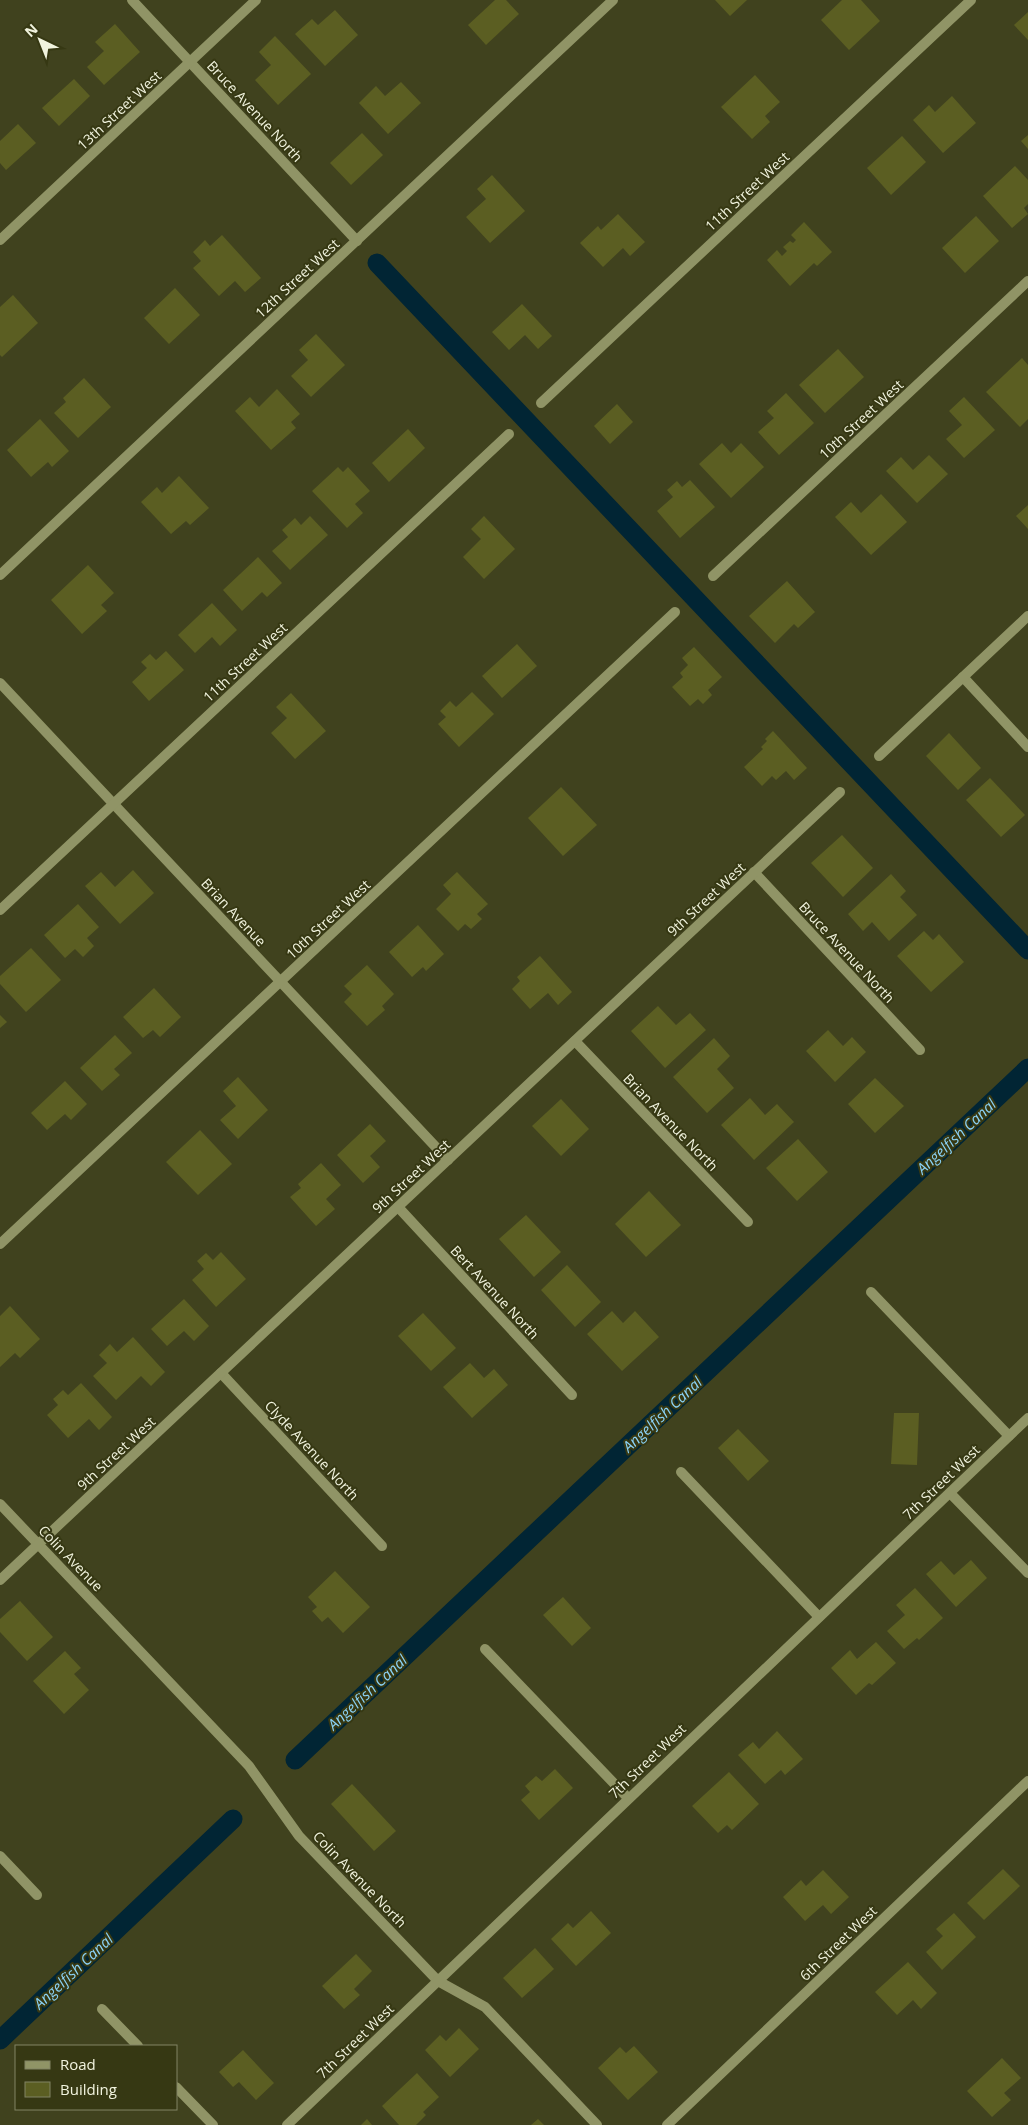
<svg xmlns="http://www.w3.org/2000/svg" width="1028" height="2125" viewBox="0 0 1028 2125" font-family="'Open Sans',sans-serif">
<rect width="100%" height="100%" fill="#40421e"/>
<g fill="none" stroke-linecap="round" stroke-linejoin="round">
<g stroke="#012534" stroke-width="19">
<polyline points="377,263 1028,950"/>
<polyline points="295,1760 1028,1068"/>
<polyline points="0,2040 233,1819"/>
</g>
</g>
<g fill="#5b5e22">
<polygon points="495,0 506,0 519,14 486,45 468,25"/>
<polygon points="715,0 747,0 730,16"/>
<polygon points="842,0 861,0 880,21 849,50 821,20"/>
<polygon points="335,10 358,35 325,66 295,34 312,19 318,25"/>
<polygon points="1028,12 1028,40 1014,25"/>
<polygon points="115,24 140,52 104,85 87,67 104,51 95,42"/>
<polygon points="275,36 311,74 278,105 255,80 271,65 259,52"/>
<polygon points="755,75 780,102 765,116 770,122 752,139 721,107"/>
<polygon points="74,79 90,96 59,126 42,108"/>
<polygon points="401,82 421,103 388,134 359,103 376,86 385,96"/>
<polygon points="952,96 976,123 943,153 913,120 929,105 935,112"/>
<polygon points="18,124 36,143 6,170 0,163 0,141"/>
<polygon points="362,133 383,155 351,185 330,163"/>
<polygon points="1028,135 1028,149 1021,141"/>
<polygon points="902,136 926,162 891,195 867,168"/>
<polygon points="1015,166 1028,180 1028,204 1024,208 1028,214 1012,228 983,196"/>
<polygon points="492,175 525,211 490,243 466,217 486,199 477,189"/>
<polygon points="618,214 645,242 630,256 623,248 603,267 580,243 598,226 601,230"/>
<polygon points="976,216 999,241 965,273 942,248"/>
<polygon points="804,222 832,252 817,266 814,263 790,286 767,260 777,250 782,256 787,251 783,247 790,241 793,243 796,240 791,235"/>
<polygon points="222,235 261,278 245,292 235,281 219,296 193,268 201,261 193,252 205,240 210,246"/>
<polygon points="175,288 200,315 169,344 144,318"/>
<polygon points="13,295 38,323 2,357 0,355 0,307"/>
<polygon points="522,304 552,336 538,349 525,335 509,350 492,332"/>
<polygon points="316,334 345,365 311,397 291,376 308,360 299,350"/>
<polygon points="838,349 864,377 825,413 799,385"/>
<polygon points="1022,358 1028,365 1028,419 1020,427 986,392"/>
<polygon points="84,378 111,407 78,438 54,413 66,402 63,398"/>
<polygon points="277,389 300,414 291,422 296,428 271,450 235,411 250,397 259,407"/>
<polygon points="786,393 814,423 779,455 758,432 774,418 767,411"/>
<polygon points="964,397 995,430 964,458 946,439 962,425 949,411"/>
<polygon points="617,404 633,422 610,444 594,426"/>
<polygon points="40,419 69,451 52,467 48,462 31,477 7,450"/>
<polygon points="408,429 425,448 389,482 372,463"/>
<polygon points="722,443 731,453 741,443 764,467 731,498 699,464"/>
<polygon points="929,455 948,474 917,503 886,471 901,457 913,470"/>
<polygon points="338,467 343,472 348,467 370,491 355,504 363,513 347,528 312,491"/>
<polygon points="179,476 209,508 190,525 186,521 171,534 141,502 157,487 162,493"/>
<polygon points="690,480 715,507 680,538 657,511 673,497 667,490 677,481 682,487"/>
<polygon points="881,494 907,522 871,555 835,517 851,502 861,513"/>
<polygon points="1028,505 1028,529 1016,516"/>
<polygon points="310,516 328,535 290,570 272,551 288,537 282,530 295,518 301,525"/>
<polygon points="484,516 515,549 484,579 463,557 481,539 471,529"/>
<polygon points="258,557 282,583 267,597 262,592 242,611 223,590"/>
<polygon points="88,565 114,593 101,605 107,611 82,634 51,600"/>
<polygon points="787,581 815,612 798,628 794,624 775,643 749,616"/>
<polygon points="212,603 237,630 220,646 212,637 195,653 178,635"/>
<polygon points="517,644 537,666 502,698 482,676"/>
<polygon points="694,647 722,677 708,690 712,695 703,704 698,699 690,706 672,687 683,677 680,673 688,665 682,658"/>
<polygon points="166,651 184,670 149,701 132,682 147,668 141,662 150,654 156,660"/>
<polygon points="472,692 494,714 459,747 438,724 446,717 440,711 450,701 456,707"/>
<polygon points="291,693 326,731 295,759 271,733 287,718 276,707"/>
<polygon points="773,731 807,768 794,780 786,771 776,780 772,776 762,786 744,767 763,749 761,747 767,741 765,739"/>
<polygon points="949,733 981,768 958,790 926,756"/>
<polygon points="990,778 1025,815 1001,837 966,800"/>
<polygon points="561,787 597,825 563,856 528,818"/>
<polygon points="842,835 873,868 843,897 811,863"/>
<polygon points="133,870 154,893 120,924 85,886 101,872 115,887"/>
<polygon points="457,872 488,904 477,914 482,919 471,929 465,924 458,931 436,909 451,894 443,885"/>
<polygon points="891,874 906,891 900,897 917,915 889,941 872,922 863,931 848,914"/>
<polygon points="78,904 99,927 87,938 94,946 83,957 75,949 65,958 44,935"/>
<polygon points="418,925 444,954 426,971 423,967 412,977 389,952"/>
<polygon points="924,931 933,940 939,934 964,962 931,992 897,956"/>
<polygon points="31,948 61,980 26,1012 0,984 0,976"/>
<polygon points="540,956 572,992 558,1005 548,993 530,1009 512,989 520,981 517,977"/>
<polygon points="367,965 394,994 382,1006 385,1010 367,1026 344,1002 352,994 344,986"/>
<polygon points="154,988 181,1017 160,1037 153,1030 143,1038 123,1017"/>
<polygon points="658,1006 676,1025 690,1013 706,1030 665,1068 631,1031"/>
<polygon points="0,1015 7,1022 0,1028"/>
<polygon points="828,1030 843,1046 852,1037 866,1052 835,1082 806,1051"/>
<polygon points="115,1035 132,1053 114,1069 120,1075 102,1091 80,1068"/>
<polygon points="714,1038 730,1056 717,1069 734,1088 707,1113 673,1077"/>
<polygon points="238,1077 268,1110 238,1139 220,1120 236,1106 223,1091"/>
<polygon points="875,1078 904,1106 875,1133 848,1104"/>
<polygon points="65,1081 87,1104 71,1120 65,1114 47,1130 31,1113"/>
<polygon points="750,1098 765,1115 777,1104 794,1122 754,1160 721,1125"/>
<polygon points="561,1099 589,1129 561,1156 532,1126"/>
<polygon points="370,1124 386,1141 370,1156 380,1167 363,1183 337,1155"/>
<polygon points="200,1130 232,1164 198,1195 166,1162"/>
<polygon points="798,1139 828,1172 797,1201 766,1168"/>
<polygon points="321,1163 341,1185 326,1199 335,1209 316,1226 290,1197 301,1188 298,1184"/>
<polygon points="649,1191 681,1225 646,1257 615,1224"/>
<polygon points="526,1215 561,1252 534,1277 499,1239"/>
<polygon points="221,1252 246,1279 216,1307 192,1280 204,1269 197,1261 206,1253 213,1260"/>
<polygon points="567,1265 601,1302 575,1327 541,1290"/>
<polygon points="184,1299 209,1326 194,1341 184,1331 167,1346 151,1329"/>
<polygon points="10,1306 40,1339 20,1358 15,1353 0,1367 0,1316"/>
<polygon points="612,1311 623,1323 635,1311 659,1337 622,1371 587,1334"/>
<polygon points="423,1313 456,1348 431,1371 398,1336"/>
<polygon points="133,1337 165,1372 151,1386 141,1376 116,1400 93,1376 107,1363 99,1355 110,1344 117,1352"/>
<polygon points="470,1363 484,1378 494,1369 508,1385 472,1418 443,1387"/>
<polygon points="81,1383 112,1417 99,1430 89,1419 68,1438 47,1415 58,1405 53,1399 63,1390 68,1395"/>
<polygon points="894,1413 919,1413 917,1465 891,1464"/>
<polygon points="738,1429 769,1461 748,1481 718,1448"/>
<polygon points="971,1560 987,1578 956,1607 926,1574 941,1561 954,1575"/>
<polygon points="335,1571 370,1607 343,1633 328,1617 322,1622 312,1611 317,1607 308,1597"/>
<polygon points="915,1588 943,1618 919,1640 917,1638 904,1649 887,1631 905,1615 896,1605"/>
<polygon points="563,1597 591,1628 572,1646 543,1615"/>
<polygon points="20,1601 53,1637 27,1661 0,1632 0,1619"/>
<polygon points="876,1642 896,1663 872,1685 869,1683 856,1695 831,1668 850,1650 857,1659"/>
<polygon points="65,1651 81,1668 74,1674 89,1690 64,1714 33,1681"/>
<polygon points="777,1731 803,1759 785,1775 781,1770 765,1784 738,1755 753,1742 759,1749"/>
<polygon points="555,1769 573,1788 539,1820 521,1800 530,1792 525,1786 536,1776 542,1781"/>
<polygon points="729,1772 759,1804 732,1830 727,1825 718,1833 692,1806"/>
<polygon points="352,1784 396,1831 374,1851 331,1804"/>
<polygon points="1003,1869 1020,1886 984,1920 967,1903"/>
<polygon points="823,1870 849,1897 831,1914 823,1905 805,1921 783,1897 801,1880 806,1886"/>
<polygon points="591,1911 611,1933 576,1966 551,1939 568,1923 573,1928"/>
<polygon points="954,1913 976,1937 942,1970 926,1952 943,1936 936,1929"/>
<polygon points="535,1948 554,1969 522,1998 503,1978"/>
<polygon points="356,1954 372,1971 354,1989 360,1995 344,2009 322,1986"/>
<polygon points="908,1962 937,1993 921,2009 913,2000 897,2015 875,1992"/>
<polygon points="459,2028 479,2049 450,2077 425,2050 440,2035 446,2041"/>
<polygon points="634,2046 658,2072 628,2100 598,2068 620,2047 626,2053"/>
<polygon points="243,2050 274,2083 256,2100 239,2082 233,2087 219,2072"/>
<polygon points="1002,2058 1021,2078 1004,2093 1011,2100 992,2117 967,2091"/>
<polygon points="417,2073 439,2097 423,2112 426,2115 416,2125 399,2125 382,2106"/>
<polygon points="367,2119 372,2125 361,2125"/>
<polygon points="538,2119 544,2125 531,2125"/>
</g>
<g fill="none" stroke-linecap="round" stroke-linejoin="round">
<g stroke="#909466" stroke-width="10">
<polyline points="132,0 357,241"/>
<polyline points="0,240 256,0"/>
<polyline points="541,403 971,0"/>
<polyline points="0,575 613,0"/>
<polyline points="713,576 1028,281"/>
<polyline points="963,677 1028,747"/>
<polyline points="0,683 448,1160"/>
<polyline points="879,756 1028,616"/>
<polyline points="754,872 920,1050"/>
<polyline points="0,910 509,434"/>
<polyline points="575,1041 748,1222"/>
<polyline points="398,1207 572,1395"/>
<polyline points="0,1244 675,612"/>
<polyline points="871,1292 1009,1436"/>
<polyline points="221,1373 382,1546"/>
<polyline points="681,1472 819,1617"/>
<polyline points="950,1493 1028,1573"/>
<polyline points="0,1504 249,1766 299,1836 345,1884 438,1981 485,2007 597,2125"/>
<polyline points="0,1580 840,792"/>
<polyline points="485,1649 628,1798"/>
<polyline points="0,1856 37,1895"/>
<polyline points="102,2009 138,2046"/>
<polyline points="176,2087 213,2125"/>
<polyline points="287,2125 1028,1418"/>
<polyline points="667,2125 1028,1781"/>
</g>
</g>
<g text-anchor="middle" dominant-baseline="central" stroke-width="4" stroke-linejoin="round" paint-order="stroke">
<g font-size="14" fill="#f1f3de" stroke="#363813">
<text transform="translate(119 110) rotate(-43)">13th Street West</text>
<text transform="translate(255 111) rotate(47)">Bruce Avenue North</text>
<text transform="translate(747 191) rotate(-43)">11th Street West</text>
<text transform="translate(297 278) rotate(-43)">12th Street West</text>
<text transform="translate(861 419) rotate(-43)">10th Street West</text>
<text transform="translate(245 662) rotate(-43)">11th Street West</text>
<text transform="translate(706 899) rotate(-43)">9th Street West</text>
<text transform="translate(234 912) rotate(47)">Brian Avenue</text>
<text transform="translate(328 919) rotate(-43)">10th Street West</text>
<text transform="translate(847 952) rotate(47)">Bruce Avenue North</text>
<text transform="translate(671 1122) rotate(46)">Brian Avenue North</text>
<text transform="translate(411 1176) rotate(-43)">9th Street West</text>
<text transform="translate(495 1292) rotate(47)">Bert Avenue North</text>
<text transform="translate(312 1450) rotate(47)">Clyde Avenue North</text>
<text transform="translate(116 1453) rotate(-43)">9th Street West</text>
<text transform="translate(941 1482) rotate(-44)">7th Street West</text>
<text transform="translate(71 1558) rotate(46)">Colin Avenue</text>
<text transform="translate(647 1761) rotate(-44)">7th Street West</text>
<text transform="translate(360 1879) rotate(46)">Colin Avenue North</text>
<text transform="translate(838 1943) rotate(-44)">6th Street West</text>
<text transform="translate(355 2041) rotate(-44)">7th Street West</text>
</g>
<g font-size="15" font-style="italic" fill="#8bd3f8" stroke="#363813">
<text transform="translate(956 1136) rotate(-43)">Angelfish Canal</text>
<text transform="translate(662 1414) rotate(-43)">Angelfish Canal</text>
<text transform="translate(367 1692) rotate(-43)">Angelfish Canal</text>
<text transform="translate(73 1971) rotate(-43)">Angelfish Canal</text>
</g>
</g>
<rect x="15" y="2045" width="162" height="65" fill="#363813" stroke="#818364"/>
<rect x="25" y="2061" width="25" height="8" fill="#909466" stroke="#818364"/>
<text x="60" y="2070" font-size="15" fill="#f1f3de">Road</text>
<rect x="25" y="2082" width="25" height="15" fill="#5b5e22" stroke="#818364"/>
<text x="60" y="2095" font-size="15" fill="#f1f3de">Building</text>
<g transform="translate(40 40) rotate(317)" stroke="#363813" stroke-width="4" paint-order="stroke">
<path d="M0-4L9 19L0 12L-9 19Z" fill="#f1f3de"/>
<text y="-8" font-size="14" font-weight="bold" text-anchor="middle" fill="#f1f3de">N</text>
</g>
</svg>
